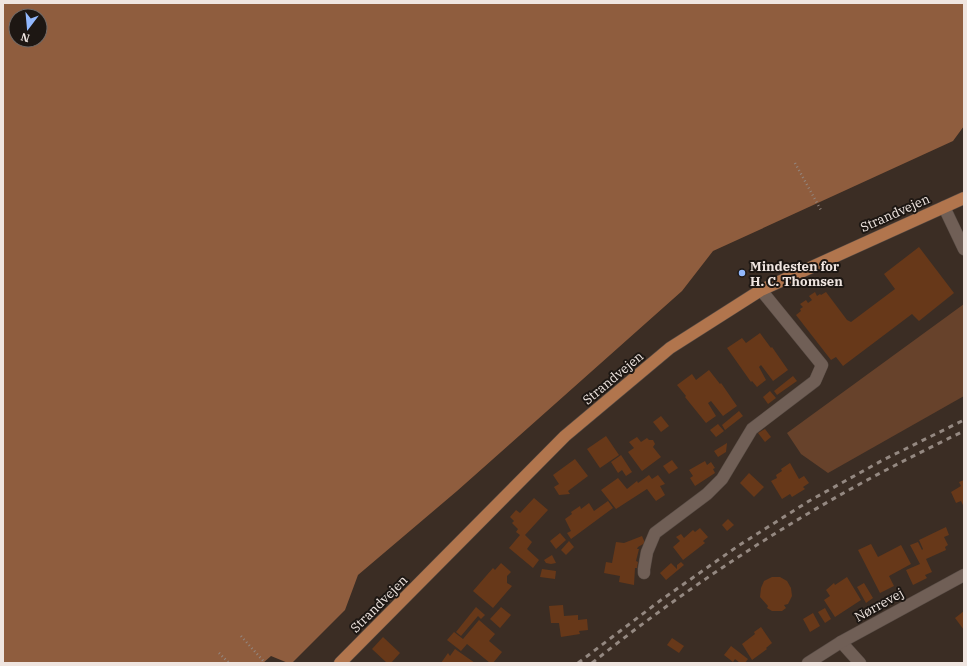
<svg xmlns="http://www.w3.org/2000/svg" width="967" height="666" viewBox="0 0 967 666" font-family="'IBM Plex Serif',serif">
<rect width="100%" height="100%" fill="#3b2d24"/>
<polygon fill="#67422b" points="964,304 964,396 828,473 801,454 787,433"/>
<path fill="#8f5d3e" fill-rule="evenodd" d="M3 3H964V126L953 141 713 251 682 291 457 491 358 575 345 610 292 663H288L271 656 263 663H3ZM16 16H40V40H16Z"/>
<g fill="#673819">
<polygon points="919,247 954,293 919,321 912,314 843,366 836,357 831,360 796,315 801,311 800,309 803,307 800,304 806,300 808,303 812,300 809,296 815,292 817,296 820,294 821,295 826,292 847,320 851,322 895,289 884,274"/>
<polygon points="760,333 771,348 772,347 788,370 773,381 761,365 759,367 766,380 757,387 752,381 751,382 727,348 742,338 746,343"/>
<polygon points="709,370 720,384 721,383 737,406 723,416 711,401 708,403 716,416 706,423 685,397 686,396 677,385 692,374 696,380"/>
<polygon points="793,376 797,381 777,395 774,391"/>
<polygon points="770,391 776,398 768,404 763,397"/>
<polygon points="739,411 743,416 725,430 722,425"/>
<polygon points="661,416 669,426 661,432 653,422"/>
<polygon points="718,424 724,431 716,437 710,430"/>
<polygon points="765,429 771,437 765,442 758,433"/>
<polygon points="606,436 619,455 600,468 587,449"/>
<polygon points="637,437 641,442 647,438 649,440 653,440 655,444 653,447 661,457 642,471 628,452 634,448 629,442"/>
<polygon points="727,443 726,452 718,457 714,451"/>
<polygon points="621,455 632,472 626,476 622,470 618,473 611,462"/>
<polygon points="575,459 588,476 568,491 570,494 559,495 554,487 559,484 553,475"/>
<polygon points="672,460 678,468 669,474 663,466"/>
<polygon points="705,461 707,465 711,462 715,468 713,469 715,473 695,486 690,478 693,476 689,470"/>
<polygon points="790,463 799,479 804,476 809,483 803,487 805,489 792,497 790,494 782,499 771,481 777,478 776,475 782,471 781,469"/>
<polygon points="749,473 764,487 754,497 740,483"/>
<polygon points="649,475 652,479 658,475 665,484 660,486 665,495 656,501 647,489 616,509 601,490 618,478 627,489 637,481 638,483"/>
<polygon points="964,480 964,507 961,501 956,503 951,492 961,486 959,482"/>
<polygon points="534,498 548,510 525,535 532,542 527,549 539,560 533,568 509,548 520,535 516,532 518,529 512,523 514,521 510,517 516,510 520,513"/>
<polygon points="608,501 613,508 571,539 567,533 571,531 565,519 572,514 571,512 580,506 581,509 589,503 594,511"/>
<polygon points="728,519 734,525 727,531 722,525"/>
<polygon points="946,527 949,535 944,537 948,545 945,547 946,550 926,559 932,572 925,575 927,578 913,585 906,570 920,564 910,545 918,542 922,550 923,549 919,540"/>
<polygon points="700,528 708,537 703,541 705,543 683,560 673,547 680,541 676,537 681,534 684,538 693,530 695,532"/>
<polygon points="560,533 566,540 556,549 550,541"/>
<polygon points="642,536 645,543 638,547 637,549 639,549 636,561 638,562 637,568 635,568 634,585 619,582 620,576 604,573 606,562 612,563 616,542 624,543"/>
<polygon points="569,541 574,547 566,555 561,550"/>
<polygon points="871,544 878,557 901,545 911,564 889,576 894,586 880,593 858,550"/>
<polygon points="552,555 556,563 551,564 546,563 544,560"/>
<polygon points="681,562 684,565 666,580 660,573 671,563 677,569 677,565"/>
<polygon points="501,563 511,572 507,576 507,583 512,586 493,608 473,591 493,568 495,570"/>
<polygon points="542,569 556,571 555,579 540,577"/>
<polygon points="772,577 780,577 787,581 791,588 792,596 788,604 784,605 786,608 782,611 772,611 767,608 768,606 760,597 761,588 764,581"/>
<polygon points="847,577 861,600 835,617 824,600 830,596 826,590 834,583 835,585"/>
<polygon points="864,583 873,598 866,603 857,587"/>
<polygon points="563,605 564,616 578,615 578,620 587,619 588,630 579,631 580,634 561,637 559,623 551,623 549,606"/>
<polygon points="476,607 485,615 481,619 478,616 461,636 456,632"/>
<polygon points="501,607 511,615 500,628 490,619"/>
<polygon points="825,608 831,619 825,623 818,612"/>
<polygon points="964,611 964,630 955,618"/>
<polygon points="813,613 820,626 810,632 803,619"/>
<polygon points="479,620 495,634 489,641 502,652 493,663 490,663 467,644 461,651 447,640 454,632 463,639"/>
<polygon points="761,627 772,643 766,648 767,649 752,660 742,644 755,634 754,632"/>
<polygon points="383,637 400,653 391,663 387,663 372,649"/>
<polygon points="672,638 684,646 679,653 667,645"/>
<polygon points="731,646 748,659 745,663 740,663 735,659 733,662 724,655"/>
<polygon points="455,649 475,663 441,663 448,653 450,656"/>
</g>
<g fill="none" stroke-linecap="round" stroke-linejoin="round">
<defs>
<g id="minor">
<polyline points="944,207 964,249"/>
<polyline points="644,573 644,569 647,552 655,533 707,494 722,479 752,429 815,381 822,365 761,290"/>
<polyline points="841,642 860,663"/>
<polyline points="808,663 841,642 964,575"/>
</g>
<polyline id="major" points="340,663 565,436 670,348 761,290 964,198"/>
</defs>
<use href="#minor" stroke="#574b44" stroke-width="13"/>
<use href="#major" stroke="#574b44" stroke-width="13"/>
<g stroke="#938780" stroke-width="2.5" stroke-dasharray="1 3" stroke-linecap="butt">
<polyline points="795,163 822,212"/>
<polyline points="241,636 265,663"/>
<polyline points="219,653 229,663"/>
</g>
<use href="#minor" stroke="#705f56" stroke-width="12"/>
<use href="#major" stroke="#b1754d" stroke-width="12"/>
<g stroke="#948881" stroke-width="3" stroke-dasharray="5 5" stroke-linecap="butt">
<polyline points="578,663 661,600 738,546 809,501 883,460 964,420"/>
<path d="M592 663C682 591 786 522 888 469 913 456 939 443 964 431"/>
</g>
</g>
<circle fill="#92b8fd" stroke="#1d1713" stroke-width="1.5" cx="742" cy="273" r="4"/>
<g text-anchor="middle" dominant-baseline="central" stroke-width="4" stroke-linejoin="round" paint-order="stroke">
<g font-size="13" fill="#efe5e0" stroke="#1d1713">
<text transform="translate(895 213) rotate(-24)">Strandvejen</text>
<text transform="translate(613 378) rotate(-40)">Strandvejen</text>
<text transform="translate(379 604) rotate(-45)">Strandvejen</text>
<text transform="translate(879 605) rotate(-29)">Nørrevej</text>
</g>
<g font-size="13" font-weight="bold" fill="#efe5e0" stroke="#1d1713" text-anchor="start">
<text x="750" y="266">Mindesten for<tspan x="750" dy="15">H. C. Thomsen</tspan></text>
</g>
</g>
<rect width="967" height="666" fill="none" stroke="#efe5e0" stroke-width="8"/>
<g transform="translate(28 28) rotate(196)"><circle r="19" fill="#1d1713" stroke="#716965"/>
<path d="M0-3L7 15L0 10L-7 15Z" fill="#92b8fd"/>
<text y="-6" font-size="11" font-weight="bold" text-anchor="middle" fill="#efe5e0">N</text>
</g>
</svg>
